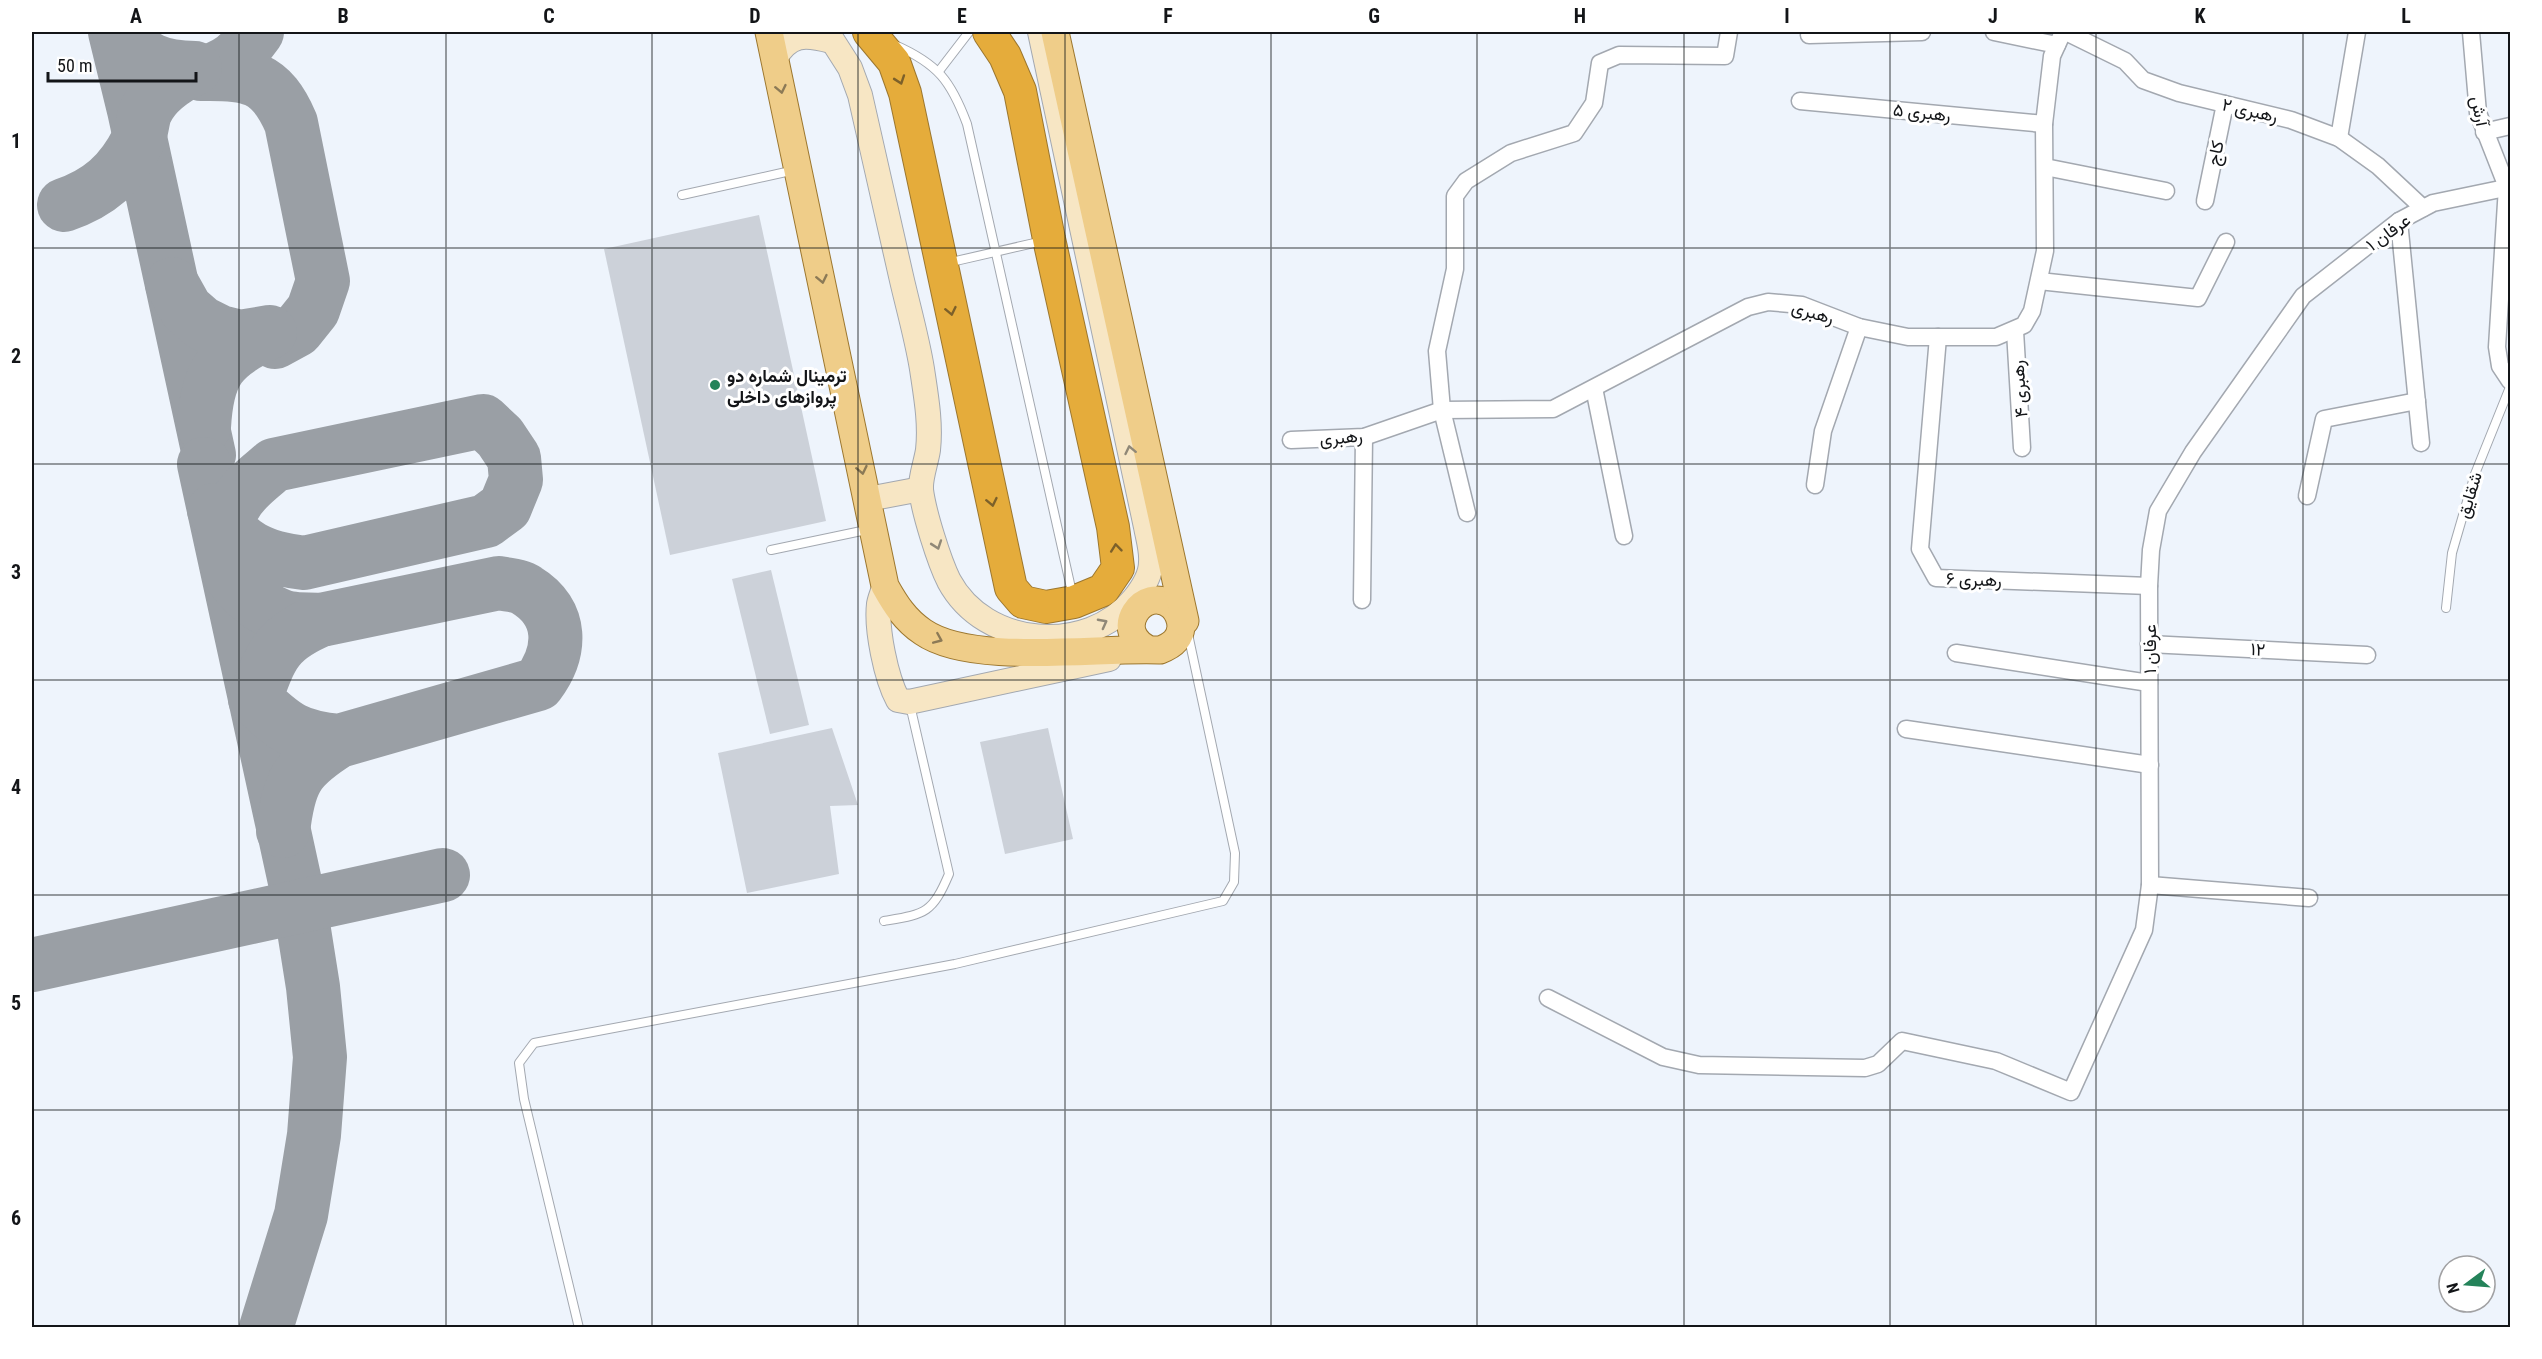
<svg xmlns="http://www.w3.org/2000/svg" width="2542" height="1359" viewBox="0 0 2542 1359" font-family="'Roboto Condensed',Vazirmatn,sans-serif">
<rect width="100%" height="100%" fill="#eef4fc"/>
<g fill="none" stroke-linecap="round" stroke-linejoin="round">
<g stroke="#9a9fa5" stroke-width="54">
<polyline points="115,32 134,110 209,455"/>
<path d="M257 32C239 57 231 64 201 74 249 73 271 76 291 123L323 281 313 310 297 330 275 342"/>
<path d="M64 205C99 193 121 174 138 140 142 132 142 122 145 113 154 91 175 78 195 68 158 67 143 60 119 32"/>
<path d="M172 284 186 309 202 323 220 332 240 337 270 332C220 355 207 372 204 427"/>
<polyline points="204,464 300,905 313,987 320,1057 314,1135 301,1215 266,1328"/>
<path d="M214 510C241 547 258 557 304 563L486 521 505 507 516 480 514 458 500 437 483 421 274 465C259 478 242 490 233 508 225 523 223 545 226 562 230 586 267 614 289 618 299 620 311 619 321 620"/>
<path d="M283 831C289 781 296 768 339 741L538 684C562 652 564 613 526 590 519 585 507 585 499 583L321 620C276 639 271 655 255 699 285 728 297 737 339 741"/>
<polyline points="32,965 443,875"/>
</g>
</g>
<g fill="#ccd1d9">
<polygon points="759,215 826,521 670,555 604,249"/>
<polygon points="771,570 809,725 770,734 732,579"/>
<polygon points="832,728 858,805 830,806 839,874 747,893 718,753"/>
<polygon points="1048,728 1073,839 1005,854 980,742"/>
</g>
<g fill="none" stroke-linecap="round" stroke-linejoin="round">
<defs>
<g id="lane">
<path d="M895 45C938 64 951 81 967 124L1073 597"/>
<polyline points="939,71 969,32"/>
<polyline points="682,195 795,170"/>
<polyline points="947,263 1043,241"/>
<polyline points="771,550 871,529"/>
<polyline points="2446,608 2452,553 2475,474 2510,387"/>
<path d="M884 921C925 914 932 914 949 874L910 705"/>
<polyline points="579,1328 524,1099 519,1063 534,1043 955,964 1223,901 1234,882 1235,853 1188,634"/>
</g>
<g id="street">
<polyline points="1994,32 2057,45"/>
<polyline points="2066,32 2125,61 2143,80 2179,93 2291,120 2339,138 2378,166 2423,208"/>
<polyline points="2471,32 2478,113 2507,187 2497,347 2500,366 2510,381"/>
<polyline points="1809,35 1922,32"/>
<polyline points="1800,101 2044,124"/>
<polyline points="2484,132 2510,126"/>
<polyline points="2339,138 2357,32"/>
<polyline points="2045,167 2166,191"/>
<polyline points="2205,201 2225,104"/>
<polyline points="2399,221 2421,443"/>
<polyline points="2039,281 2198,298 2226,242"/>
<polyline points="2015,331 2022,448"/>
<polyline points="1938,337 1920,549 1936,578 2149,586"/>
<polyline points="1594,388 1624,536"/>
<polyline points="1291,440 1364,437 1442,410 1553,409 1748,307 1768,302 1802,305 1859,327 1908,337 1996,337 2024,325 2032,311 2045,251 2044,124 2052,56 2063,32"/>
<polyline points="1815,485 1823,431 1859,327"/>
<polyline points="2307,496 2324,419 2417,401"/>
<polyline points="1467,513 1442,410 1437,351 1455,269 1455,196 1466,181 1511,153 1574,133 1594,103 1600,63 1619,55 1725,56 1729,32"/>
<polyline points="1362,600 1364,437"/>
<polyline points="2149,644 2367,655"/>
<polyline points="1956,653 2149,683"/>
<polyline points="1906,729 2150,765"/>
<polyline points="2150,885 2309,898"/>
<polyline points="1548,998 1663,1057 1699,1065 1865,1068 1878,1064 1902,1041 1996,1061 2071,1092 2144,930 2150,885 2149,586 2151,550 2158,511 2193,452 2303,296 2399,221 2433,203 2510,187"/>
</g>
<g id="secondary">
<path d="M827 32 850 68 860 95C874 155 887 216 901 276 908 307 917 338 922 369 926 396 931 423 928 450 926 463 920 478 921 490 924 513 939 561 949 581 985 648 1087 656 1134 599 1142 589 1151 575 1151 562 1152 551 1148 538 1146 527L1040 32"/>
<path d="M775 58C790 33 805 34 831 41"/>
<polyline points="868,499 921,489"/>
<path d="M885 586C883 591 880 598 879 604 876 629 886 678 898 700L909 702 1109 659"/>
</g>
<g id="primary">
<path d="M769 32 885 586C895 604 905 620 923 632 972 666 1099 647 1160 650 1171 646 1180 640 1181 627 1181 619 1178 612 1172 606 1144 583 1109 632 1150 650"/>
<polyline points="1055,32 1185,621 1182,621"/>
</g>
<polyline id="highway" points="869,32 894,62 905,93 1011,588 1023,602 1046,607 1074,602 1103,590 1118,568 1113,527 1049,239 1020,91 1005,56 989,32"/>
</defs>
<use href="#lane" stroke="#a3a8b0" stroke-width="10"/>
<use href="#street" stroke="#a3a8b0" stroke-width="19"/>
<use href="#secondary" stroke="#a3a8b0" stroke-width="26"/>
<use href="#primary" stroke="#9c772f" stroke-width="29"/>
<use href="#highway" stroke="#9c772f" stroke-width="34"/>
<use href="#lane" stroke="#fff" stroke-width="8"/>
<use href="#street" stroke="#fff" stroke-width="16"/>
<use href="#secondary" stroke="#f7e6c4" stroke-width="24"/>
<use href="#primary" stroke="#efcd89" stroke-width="27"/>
<use href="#highway" stroke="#e5ac3b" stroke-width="32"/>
</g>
<defs><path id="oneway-chevron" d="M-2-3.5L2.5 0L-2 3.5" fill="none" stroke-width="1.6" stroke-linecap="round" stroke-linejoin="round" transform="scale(1.5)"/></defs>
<g stroke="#7c602a">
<use href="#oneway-chevron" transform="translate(900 80) rotate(71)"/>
<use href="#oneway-chevron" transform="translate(951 311) rotate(78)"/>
<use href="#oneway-chevron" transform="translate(992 502) rotate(78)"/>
<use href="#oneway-chevron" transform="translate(1116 548) rotate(-96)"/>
</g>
<g stroke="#8c7a56">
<use href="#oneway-chevron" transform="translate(781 89) rotate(78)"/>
<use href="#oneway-chevron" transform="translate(822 279) rotate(78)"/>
<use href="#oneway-chevron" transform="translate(862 470) rotate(78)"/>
<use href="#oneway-chevron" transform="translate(938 639) rotate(23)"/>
</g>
<g stroke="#908877">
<use href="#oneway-chevron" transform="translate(1130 450) rotate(-102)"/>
<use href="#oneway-chevron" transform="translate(937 545) rotate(71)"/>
<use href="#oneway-chevron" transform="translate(1103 623) rotate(-28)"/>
</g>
<path fill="none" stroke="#131518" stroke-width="1.5" stroke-opacity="0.55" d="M239 32V1328M446 32V1328M652 32V1328M858 32V1328M1065 32V1328M1271 32V1328M1477 32V1328M1684 32V1328M1890 32V1328M2096 32V1328M2303 32V1328M32 248H2510M32 464H2510M32 680H2510M32 895H2510M32 1110H2510"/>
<circle fill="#24835a" stroke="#fff" stroke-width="2" cx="715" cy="385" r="6"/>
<g text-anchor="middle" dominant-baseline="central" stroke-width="6" stroke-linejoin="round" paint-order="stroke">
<g font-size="18" fill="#131518" stroke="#fff">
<text transform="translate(2250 110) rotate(13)">رهبری ۲</text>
<text transform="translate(2480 111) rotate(79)">آرش</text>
<text transform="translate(1922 112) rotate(6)">رهبری ۵</text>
<text transform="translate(2215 153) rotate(-78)">کاج</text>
<text transform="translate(2388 232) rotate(-36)">عرفان ۱</text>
<text transform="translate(1813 312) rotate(16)">رهبری</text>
<text transform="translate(2019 389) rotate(-94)">رهبری ۴</text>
<text transform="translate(1341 437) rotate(-5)">رهبری</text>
<text transform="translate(2469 495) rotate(-73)">شقایق</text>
<text transform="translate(1974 579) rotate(2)">رهبری ۶</text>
<text transform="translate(2149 649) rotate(-90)">عرفان ۱</text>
<text transform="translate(2258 649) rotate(3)">۱۲</text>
</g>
<g font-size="18" font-weight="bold" fill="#131518" stroke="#fff" text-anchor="start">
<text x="727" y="375">ترمینال شماره دو<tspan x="727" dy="21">پروازهای داخلی</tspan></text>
</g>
</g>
<rect width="2542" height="1359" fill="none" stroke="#ffffff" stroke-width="66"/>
<g transform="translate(2467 1284) rotate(254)"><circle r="28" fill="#ffffff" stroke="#a1a1a3" stroke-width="1.5"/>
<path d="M0-4.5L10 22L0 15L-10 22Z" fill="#24835a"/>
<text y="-9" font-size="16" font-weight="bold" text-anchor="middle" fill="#131518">N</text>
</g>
<path d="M48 72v9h148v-9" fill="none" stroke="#131518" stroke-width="3"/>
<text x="57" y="72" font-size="18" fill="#131518" stroke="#ffffff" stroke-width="4.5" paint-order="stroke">50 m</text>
<rect x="33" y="33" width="2476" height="1293" fill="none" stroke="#131518" stroke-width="2"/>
<g font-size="20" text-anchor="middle" font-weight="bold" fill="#131518">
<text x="136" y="23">A</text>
<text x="343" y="23">B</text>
<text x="549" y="23">C</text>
<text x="755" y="23">D</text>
<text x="962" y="23">E</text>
<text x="1168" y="23">F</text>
<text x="1374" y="23">G</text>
<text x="1580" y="23">H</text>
<text x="1787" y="23">I</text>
<text x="1993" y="23">J</text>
<text x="2200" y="23">K</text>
<text x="2406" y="23">L</text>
<text x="16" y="148">1</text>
<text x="16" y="363">2</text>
<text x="16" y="579">3</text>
<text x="16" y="794">4</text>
<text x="16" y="1010">5</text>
<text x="16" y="1225">6</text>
</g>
</svg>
